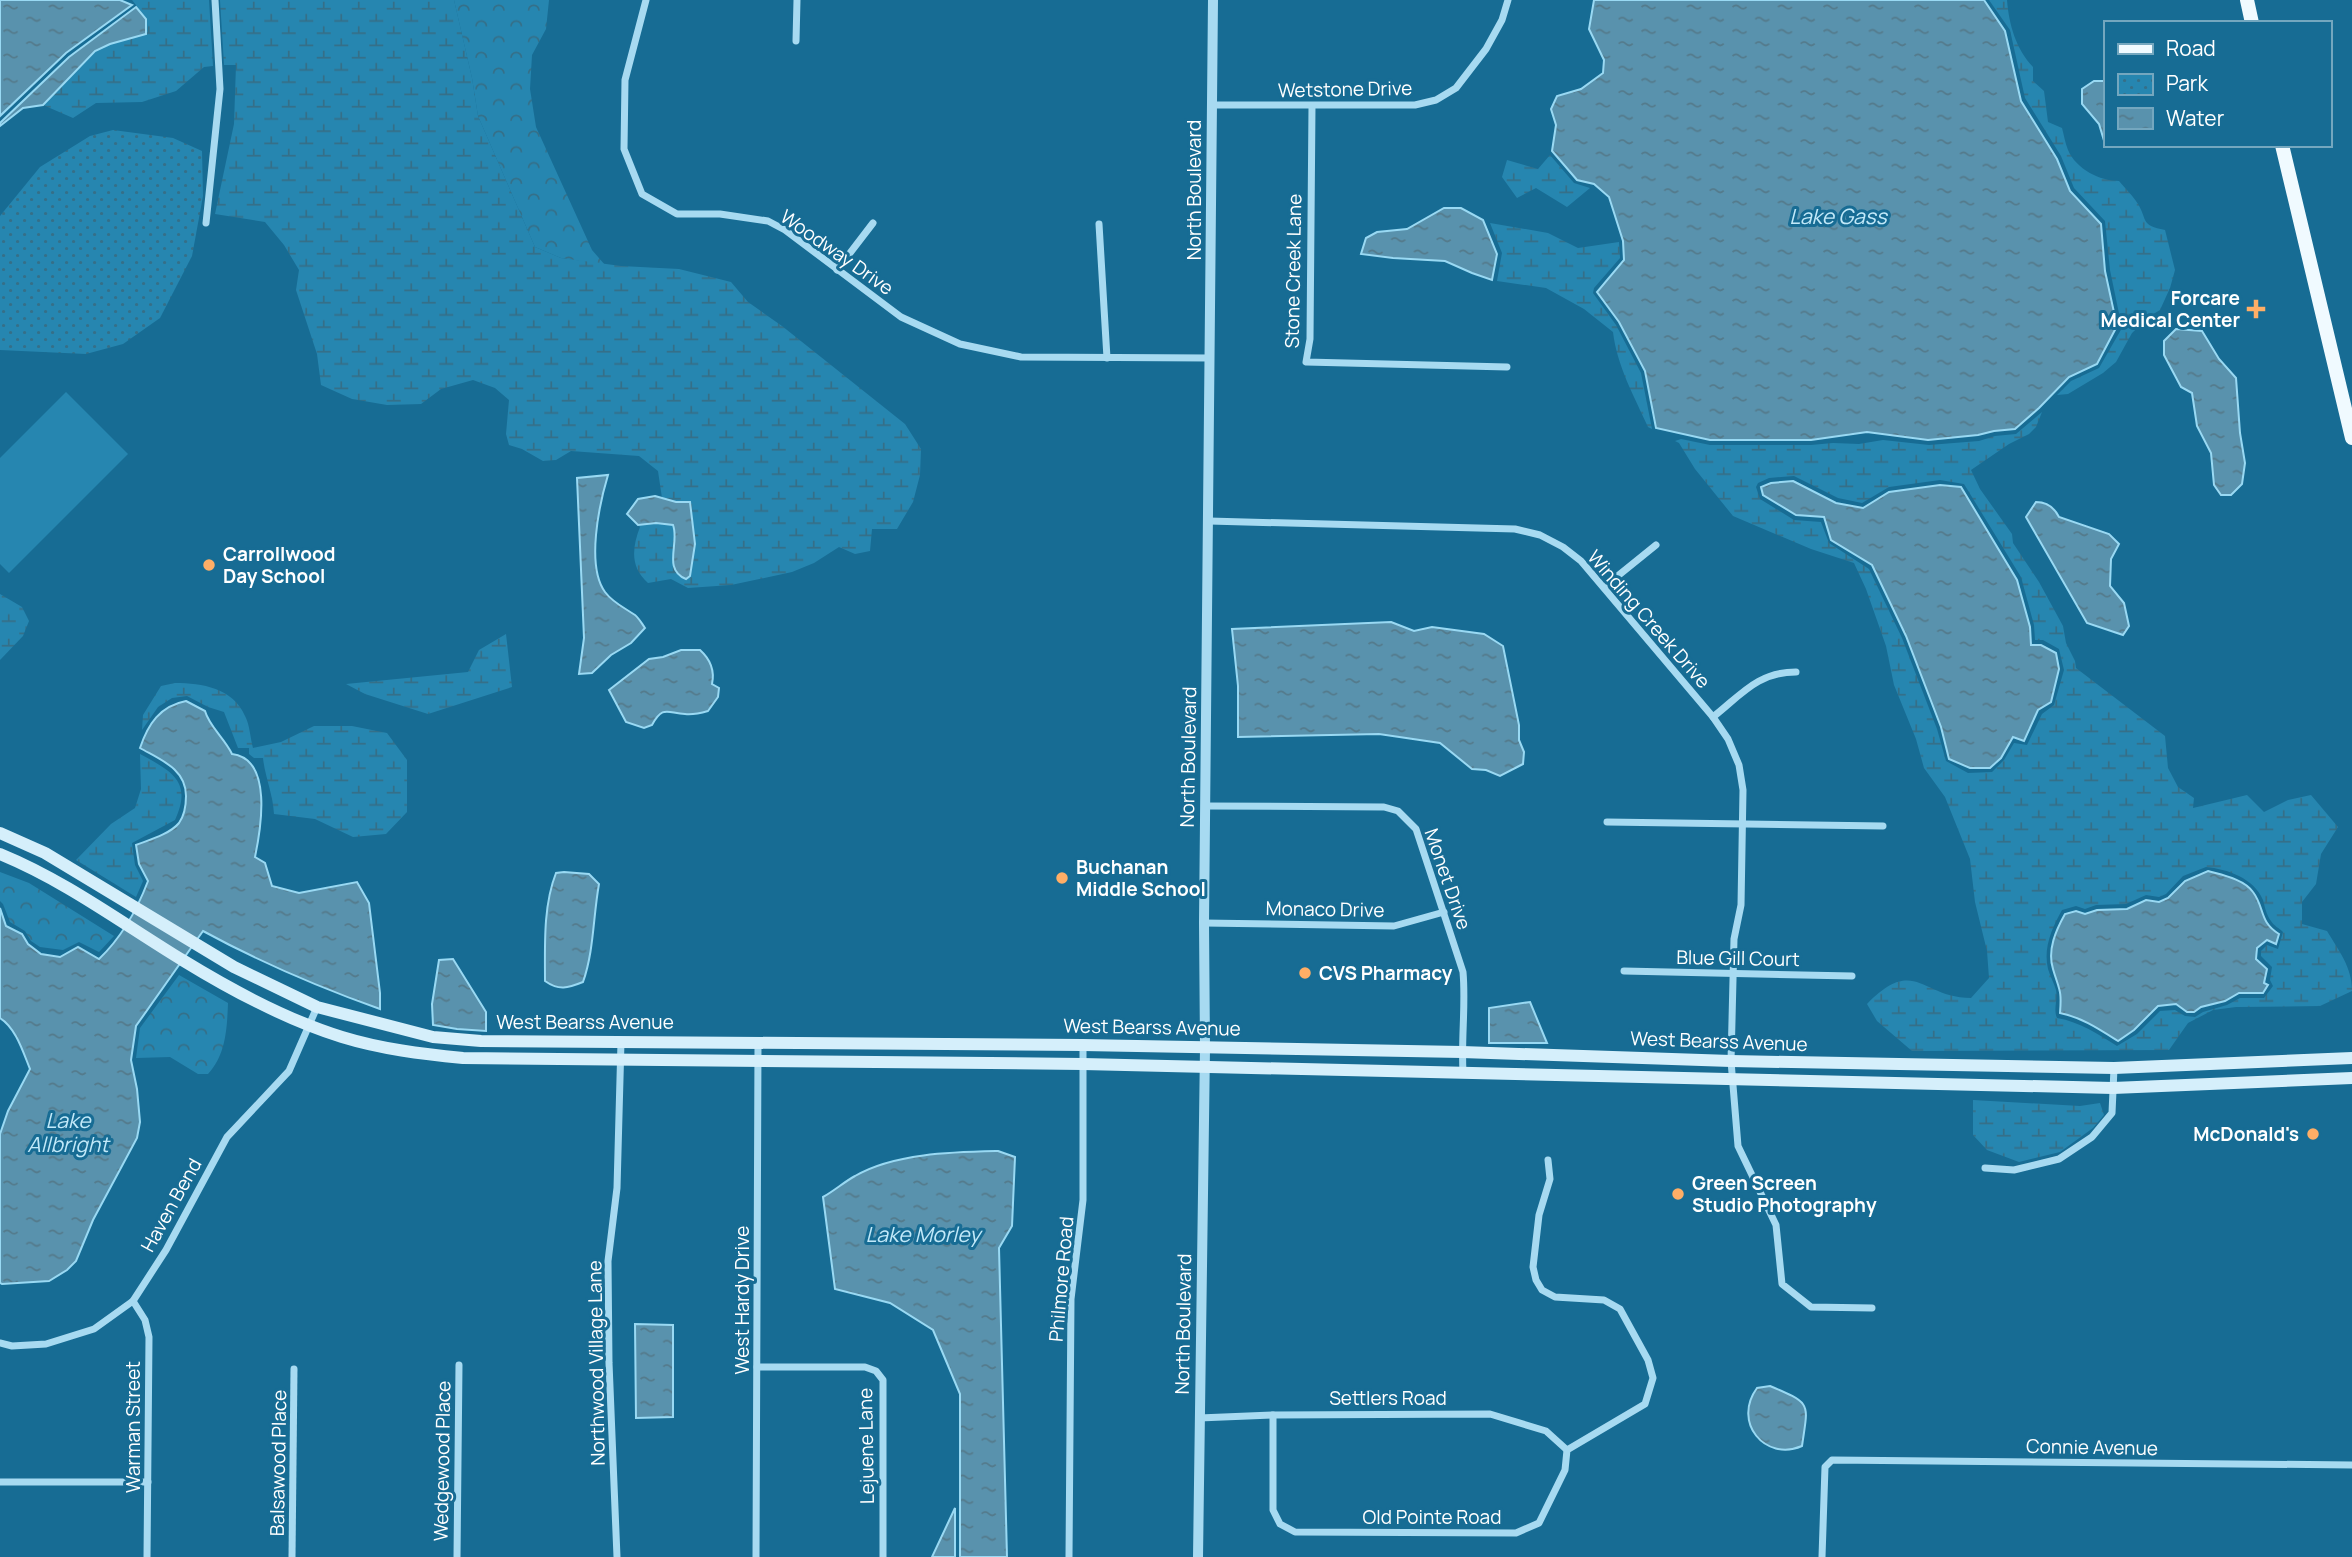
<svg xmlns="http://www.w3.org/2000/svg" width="2352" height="1557" viewBox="0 0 2352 1557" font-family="Manrope,sans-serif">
<defs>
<pattern id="forest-crowns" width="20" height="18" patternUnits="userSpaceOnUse" patternTransform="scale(1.75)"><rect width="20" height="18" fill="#2686b0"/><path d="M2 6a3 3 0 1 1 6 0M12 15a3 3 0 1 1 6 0" fill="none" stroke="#356f88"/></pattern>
<pattern id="wetland-marsh" width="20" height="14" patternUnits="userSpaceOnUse" patternTransform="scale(1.75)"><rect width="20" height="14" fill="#2686b0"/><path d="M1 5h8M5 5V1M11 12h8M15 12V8" fill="none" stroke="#356f88"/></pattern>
<pattern id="park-dots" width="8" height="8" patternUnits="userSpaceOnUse" patternTransform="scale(1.75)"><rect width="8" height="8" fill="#2686b0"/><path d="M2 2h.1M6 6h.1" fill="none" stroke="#356f88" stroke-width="1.8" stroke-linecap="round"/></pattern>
<pattern id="water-ripples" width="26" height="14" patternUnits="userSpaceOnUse" patternTransform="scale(1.75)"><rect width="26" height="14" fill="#5992ad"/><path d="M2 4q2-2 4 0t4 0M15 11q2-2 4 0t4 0" fill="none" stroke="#547a8b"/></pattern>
</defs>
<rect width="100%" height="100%" fill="#176c94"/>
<g fill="url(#forest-crowns)">
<polygon points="454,0 549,0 546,29 532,55 530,89 536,127 592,250 605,265 561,258 535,247 478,116 472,78"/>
<polygon points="0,872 29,883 114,936 99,952 79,942 63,950 40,947 31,941 25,931 10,922 3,904 0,901"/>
<path d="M179 975 228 1003C227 1028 226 1055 208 1074H198L170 1057 136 1058 140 1028Z"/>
</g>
<g fill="url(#wetland-marsh)" fill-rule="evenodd">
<polygon points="132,0 209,0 213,66 204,67 176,91 142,102 96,103 73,118 43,105 95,51 110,44 146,34 143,14"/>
<path d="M220 0H454L472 78 478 116 535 247 561 258 621 266 679 269 731 282 748 302 782 326 905 424 921 449 920 475 913 502 897 529H872L870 551 855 554 839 547 814 563 792 572 731 585 688 588 671 579 648 583C630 567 632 548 640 527L638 525 656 523 673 525 676 532 673 553 690 576C695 544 702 510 662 498L658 471 639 456 571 451 556 460 543 461 522 449 509 445 506 434 509 400 495 388 473 380 441 389 421 404 387 405 352 399 321 385 317 354 296 290 299 270 284 245 265 222 215 214 234 124 236 65H224Z"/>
<path d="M1989 0H2007C2009 25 2016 49 2033 67V81L2044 91 2048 122 2062 128C2064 135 2065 143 2068 150 2076 169 2100 181 2119 181 2125 188 2133 196 2138 204 2148 221 2140 225 2165 230L2175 270 2170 288 2160 310 2150 316 2132 333 2116 362 2103 373 2068 394 2057 395 2071 381 2099 368 2122 328 2110 270 2105 221 2074 188 2061 156 2025 98 2010 30Z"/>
<polygon points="1550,155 1574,183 1590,188 1567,207 1536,188 1517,198 1502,177 1507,160 1538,169"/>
<path d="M1490 223 1548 233 1578 248 1619 242 1620 258 1594 288 1593 293 1616 325 1641 373 1652 429 1648 427C1634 396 1617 366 1613 332L1584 309 1546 288 1497 281 1502 253Z"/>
<path d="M2042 412 2036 427 2029 434 2009 444 1971 470 1980 489 2012 534 2013 543 2039 582 2063 626 2066 643 2075 661 2076 668 2165 736 2168 768 2178 787 2194 798 2193 808 2247 795 2264 812 2288 800 2311 795 2338 827 2321 854 2316 884 2302 902V924L2327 931C2339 951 2352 967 2352 991L2320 1006 2236 1007 2213 1010 2188 1023 2169 1050 1912 1051 1877 1021 1867 1004C1915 955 1921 998 1971 998L1989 978 1987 951 1975 902 1970 859 1945 797 1924 768 1916 739 1894 685 1886 646 1866 589 1854 563 1811 549 1733 516 1695 469 1679 443 1675 441 1681 439 1710 445H1811L1833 443 1859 444 1883 440 1929 445 1979 441 1995 436 2016 434ZM1794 476 1838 498 1862 503 1889 487 1940 480 1964 484 2021 577 2034 625 2035 640H2043L2059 649 2064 670 2054 705 2042 714 2027 745 2014 743 2004 760 1992 772 1968 773 1946 761 1937 729 1902 638 1869 569 1829 543 1821 522 1794 520 1760 499 1756 487 1758 483 1769 478ZM2206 867C2227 869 2254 878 2263 900 2265 907 2266 914 2271 921 2274 926 2279 928 2283 932L2278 949 2267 945 2261 951V956L2272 967 2270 980 2273 986 2264 998H2240L2227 1005 2203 1012 2195 1017 2185 1016 2175 1010 2160 1011 2137 1034 2117 1046C2098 1034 2080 1022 2057 1018 2053 1009 2058 1000 2056 990 2054 983 2050 976 2048 969 2043 948 2052 928 2062 910L2076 906 2085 909 2096 905 2126 904 2146 895 2159 897 2166 894 2183 876Z"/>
<polygon points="0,594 22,607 29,621 23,636 0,660"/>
<polygon points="506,634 512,687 428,714 365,694 346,684 468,672 479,650"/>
<path d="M175 683C202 683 233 688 245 716 250 725 250 738 253 748L281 742 314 726H352L387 733 407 760V812L386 834 353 837 315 819 274 814C273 794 265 777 263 758H254L249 754V748H238L224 712 208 707 187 696 172 698 158 707 142 730 143 715 161 686Z"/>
<path d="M140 754C171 771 193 781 175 820L132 843 135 865 143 881 136 897 76 860 111 824 135 808 141 789Z"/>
<polygon points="1973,1100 2080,1106 2100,1103 2104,1115 2093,1128 2060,1152 2019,1162 1987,1150 1973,1135"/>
</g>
<polygon fill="url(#park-dots)" points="113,130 173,138 202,151 203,196 192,256 160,318 123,344 86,354 0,350 0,216 40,167 90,136"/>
<polygon fill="#2686b0" points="66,392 128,454 9,573 0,564 0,458"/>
<g fill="url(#water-ripples)" stroke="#99d9f3" stroke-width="2">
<polygon points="0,0 120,0 132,5 66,53 0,116"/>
<polygon points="1594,0 1984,0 2005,31 2021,101 2057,159 2070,191 2101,224 2105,271 2117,326 2097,364 2069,377 2039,408 2015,429 1994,431 1978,435 1928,440 1867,432 1811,440 1710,440 1656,428 1645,371 1619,322 1597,292 1624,260 1623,241 1609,197 1594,184 1577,180 1552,151 1556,125 1551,109 1557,96 1581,89 1603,73 1604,60 1589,29"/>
<polygon points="136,7 146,19 146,34 110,44 95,51 43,105 23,108 0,126 0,123 69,57"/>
<polygon points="2094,81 2105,81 2105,144 2099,124 2082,104 2082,89"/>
<polygon points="1444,208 1461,208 1483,220 1497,254 1492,280 1472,273 1445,261 1393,258 1361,254 1366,238 1377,232 1407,229"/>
<polygon points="2176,329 2202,331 2219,359 2236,378 2240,433 2245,463 2242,484 2231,495 2221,495 2214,485 2211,453 2197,426 2192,393 2181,387 2164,355 2164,341"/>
<path d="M608 475C599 505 586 566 605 592 613 603 625 608 635 615 639 618 642 624 645 628L631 643 611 655 592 673 579 674 584 638 577 478Z"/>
<polygon points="1793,481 1836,503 1863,508 1889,492 1940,485 1961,487 2017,580 2030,627 2031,645 2041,645 2056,653 2059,669 2051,702 2038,710 2024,741 2013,737 2001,758 1990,768 1970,768 1949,759 1941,727 1906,636 1872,565 1831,540 1824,517 1796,515 1763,495 1761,487 1771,483"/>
<path d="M655 496 676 502H690L695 544 690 576 686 579C662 569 680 543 673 525L656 523 638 525 627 514 638 499Z"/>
<path d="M2036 502C2047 502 2054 507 2059 517L2109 534 2119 544 2111 559 2110 586 2124 603 2129 626 2123 635 2087 623 2026 517Z"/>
<polygon points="1391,622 1414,631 1432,627 1484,634 1503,646 1519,725 1519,740 1524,752 1523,764 1500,776 1486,770 1472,769 1440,743 1379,734 1238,737 1238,686 1232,629"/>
<path d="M681 650H700C710 659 715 670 712 684L719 688 718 697 708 711C701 713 693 715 685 714 667 713 663 705 652 725L644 728 626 722 609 690 649 659 663 657Z"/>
<path d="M186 701 205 711C209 726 225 739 232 754 273 759 261 828 255 857L265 863 272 886 299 893 357 882 369 903 380 993V1009C318 987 260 962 203 931L136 1026 131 1060 137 1089 140 1122 137 1138 93 1220 76 1261 67 1270 49 1281 2 1284 0 1283V1134L8 1111 30 1069C23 1052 16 1028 0 1018V908L6 926 22 934 28 944 41 954 60 957 78 947 99 959C121 938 137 910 148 881L139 864 136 845C149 840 170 834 179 823 184 816 186 805 186 796 186 769 161 760 140 748 148 724 160 706 186 701Z"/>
<path d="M2208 871C2222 875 2244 879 2253 892 2265 908 2259 922 2279 934L2276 944 2267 940 2257 948 2256 959 2267 969 2264 983 2268 985 2263 993H2239L2225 1001 2201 1007 2194 1012H2187L2176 1004 2158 1006 2134 1030 2118 1041C2099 1029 2081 1017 2060 1013 2062 989 2059 990 2053 969 2047 950 2056 930 2065 914L2076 911 2085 914 2097 910 2127 909 2146 900 2159 902 2168 898 2185 881Z"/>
<path d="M564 872 589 874 599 884C593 917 594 951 583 982 568 988 559 991 545 981 545 946 543 906 556 873Z"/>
<polygon points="453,959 486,1012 486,1031 457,1029 433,1025 432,1004 439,960"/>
<polygon points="1530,1002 1547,1043 1489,1043 1489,1008"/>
<path d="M998 1151 1015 1157 1012 1226 999 1248 1007 1557H960V1394L933 1330 890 1303 835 1289 823 1197C834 1191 844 1182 855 1176 894 1153 954 1152 998 1151Z"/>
<polygon points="635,1324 673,1325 673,1417 636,1418"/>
<path d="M1770 1386C1813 1404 1808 1403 1802 1446 1765 1462 1732 1422 1757 1388Z"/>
<polygon points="955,1508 955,1557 932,1557"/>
</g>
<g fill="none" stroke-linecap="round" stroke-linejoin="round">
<g stroke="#a7daf1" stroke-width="7">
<polyline points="646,0 625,80 624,149 642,194 677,214 720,214 768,221 785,230 901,317 960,344 1021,357 1210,358"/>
<polyline points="796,41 797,0"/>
<polyline points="1212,105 1415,105 1436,100 1456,88 1486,49 1502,20 1508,0"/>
<polyline points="1312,106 1310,339 1306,362 1507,367"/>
<polyline points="206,223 220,89 215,0"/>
<polyline points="1099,224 1107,358"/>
<polyline points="837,270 873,223"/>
<polyline points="1209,521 1515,529 1540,535 1563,547 1581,561 1713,717 1728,739 1739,765 1743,790 1741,905 1734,939 1731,1061 1738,1146 1776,1225 1782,1284 1811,1307 1872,1308"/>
<polyline points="1604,587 1656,545"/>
<path d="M1713 717C1742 694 1758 672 1796 672"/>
<path d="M1205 806 1384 807 1398 811 1416 829 1463 972C1466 1005 1461 1038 1463 1072"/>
<polyline points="1607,822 1883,826"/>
<polyline points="1204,923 1394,926 1444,912"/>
<polyline points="1624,971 1852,976"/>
<polyline points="1985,1168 2014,1170 2059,1159 2092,1137 2112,1113 2114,1068"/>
<polyline points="133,1301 145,1320 149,1337 147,1557"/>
<polyline points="0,1343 12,1346 46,1344 94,1329 133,1301 166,1250 227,1137 289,1071 317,1007"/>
<polyline points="757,1367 865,1367 876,1371 883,1380 883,1557"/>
<polyline points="1273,1415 1273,1510 1280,1524 1295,1532 1516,1533 1539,1523 1565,1470 1567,1450 1645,1404 1653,1378 1648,1360 1620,1309 1604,1300 1555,1297 1542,1290 1536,1280 1533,1267 1539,1215 1550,1179 1548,1160"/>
<polyline points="1199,1418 1273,1415 1490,1414 1546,1431 1567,1450"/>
<polyline points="0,1482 148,1482"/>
<polyline points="292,1557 294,1369"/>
<polyline points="457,1557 459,1365"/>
<polyline points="617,1557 609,1363 608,1261 617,1188 621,1042"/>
<polyline points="756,1557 758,1043"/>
<polyline points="1069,1557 1071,1299 1083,1200 1083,1045"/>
<polyline points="1822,1557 1825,1467 1832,1460 2352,1465"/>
</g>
<polyline stroke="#a7daf1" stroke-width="10" points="1198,1557 1205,1048 1204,923 1213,0"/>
<g stroke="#d5effb" stroke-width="12">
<polyline points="0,833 45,853 234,967 317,1007 433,1037 481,1041 1083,1045 1462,1052 1731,1061 2114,1068 2352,1058"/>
<path d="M0 854C66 881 123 924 184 961 233 991 287 1020 342 1037 381 1049 422 1054 463 1058L1083 1064 2113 1088 2352 1078"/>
</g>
<g stroke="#f0faff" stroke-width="14">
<polyline points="2247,0 2252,23"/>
<polyline points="2282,145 2352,438"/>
</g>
</g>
<g fill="#ffae66" stroke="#176c94" stroke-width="2.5">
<path d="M2252.5 298.5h7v7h7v7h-7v7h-7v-7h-7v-7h7z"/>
<circle cx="209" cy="565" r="7"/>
<circle cx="1062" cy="878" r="7"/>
<circle cx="1305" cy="973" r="7"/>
<circle cx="2313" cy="1134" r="7"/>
<circle cx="1678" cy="1194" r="7"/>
</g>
<g text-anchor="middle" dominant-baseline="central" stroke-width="6" stroke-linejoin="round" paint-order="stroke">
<g font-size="19" fill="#fff" stroke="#176c94">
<text transform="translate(1345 89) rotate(-1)">Wetstone Drive</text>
<text transform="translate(1194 190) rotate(-90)">North Boulevard</text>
<text transform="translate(837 252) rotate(35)">Woodway Drive</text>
<text transform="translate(1293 271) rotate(-89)">Stone Creek Lane</text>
<text transform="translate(1649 619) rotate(49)">Winding Creek Drive</text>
<text transform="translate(1188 757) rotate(-89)">North Boulevard</text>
<text transform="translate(1448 879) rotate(71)">Monet Drive</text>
<text transform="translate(1325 909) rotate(1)">Monaco Drive</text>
<text transform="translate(1738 958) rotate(1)">Blue Gill Court</text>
<text x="585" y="1022">West Bearss Avenue</text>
<text transform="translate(1152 1027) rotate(1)">West Bearss Avenue</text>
<text transform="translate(1719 1041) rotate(2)">West Bearss Avenue</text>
<text transform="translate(171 1205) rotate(-61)">Haven Bend</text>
<text transform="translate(1061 1279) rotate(-85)">Philmore Road</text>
<text transform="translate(742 1300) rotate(-90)">West Hardy Drive</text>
<text transform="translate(1183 1324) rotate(-89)">North Boulevard</text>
<text transform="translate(596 1363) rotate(-91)">Northwood Village Lane</text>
<text x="1388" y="1398">Settlers Road</text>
<text transform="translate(133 1427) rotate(-90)">Warman Street</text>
<text transform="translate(866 1446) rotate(-91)">Lejuene Lane</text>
<text transform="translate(2092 1447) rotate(1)">Connie Avenue</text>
<text transform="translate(442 1461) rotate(-89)">Wedgewood Place</text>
<text transform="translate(278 1463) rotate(-89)">Balsawood Place</text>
<text x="1432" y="1517">Old Pointe Road</text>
</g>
<g font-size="19" font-weight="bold" fill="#fff" stroke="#176c94" text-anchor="start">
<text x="2240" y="298" text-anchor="end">Forcare<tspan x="2240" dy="22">Medical Center</tspan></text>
<text x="223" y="554">Carrollwood<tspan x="223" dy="22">Day School</tspan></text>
<text x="1076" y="867">Buchanan<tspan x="1076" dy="22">Middle School</tspan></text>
<text x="1319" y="973">CVS Pharmacy</text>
<text x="2299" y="1134" text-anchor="end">McDonald's</text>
<text x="1692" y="1183">Green Screen<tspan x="1692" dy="22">Studio Photography</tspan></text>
</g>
<g font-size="21" font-style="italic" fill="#c2e9f9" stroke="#176c94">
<text x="1838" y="216">Lake Gass</text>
<text x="68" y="1120">Lake<tspan x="68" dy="24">Allbright</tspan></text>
<text x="923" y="1234">Lake Morley</text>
</g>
</g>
<rect x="2104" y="21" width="228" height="126" fill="#176c94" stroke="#74a7bf" stroke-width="2"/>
<rect x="2118" y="44" width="35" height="10" fill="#f0faff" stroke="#74a7bf" stroke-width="2"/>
<text x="2166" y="56" font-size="21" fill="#ffffff">Road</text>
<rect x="2118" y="74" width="35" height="21" fill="url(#park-dots)" stroke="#74a7bf" stroke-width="2"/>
<text x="2166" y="91" font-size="21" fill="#ffffff">Park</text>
<rect x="2118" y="108" width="35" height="21" fill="url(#water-ripples)" stroke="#74a7bf" stroke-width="2"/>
<text x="2166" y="126" font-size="21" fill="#ffffff">Water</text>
</svg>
